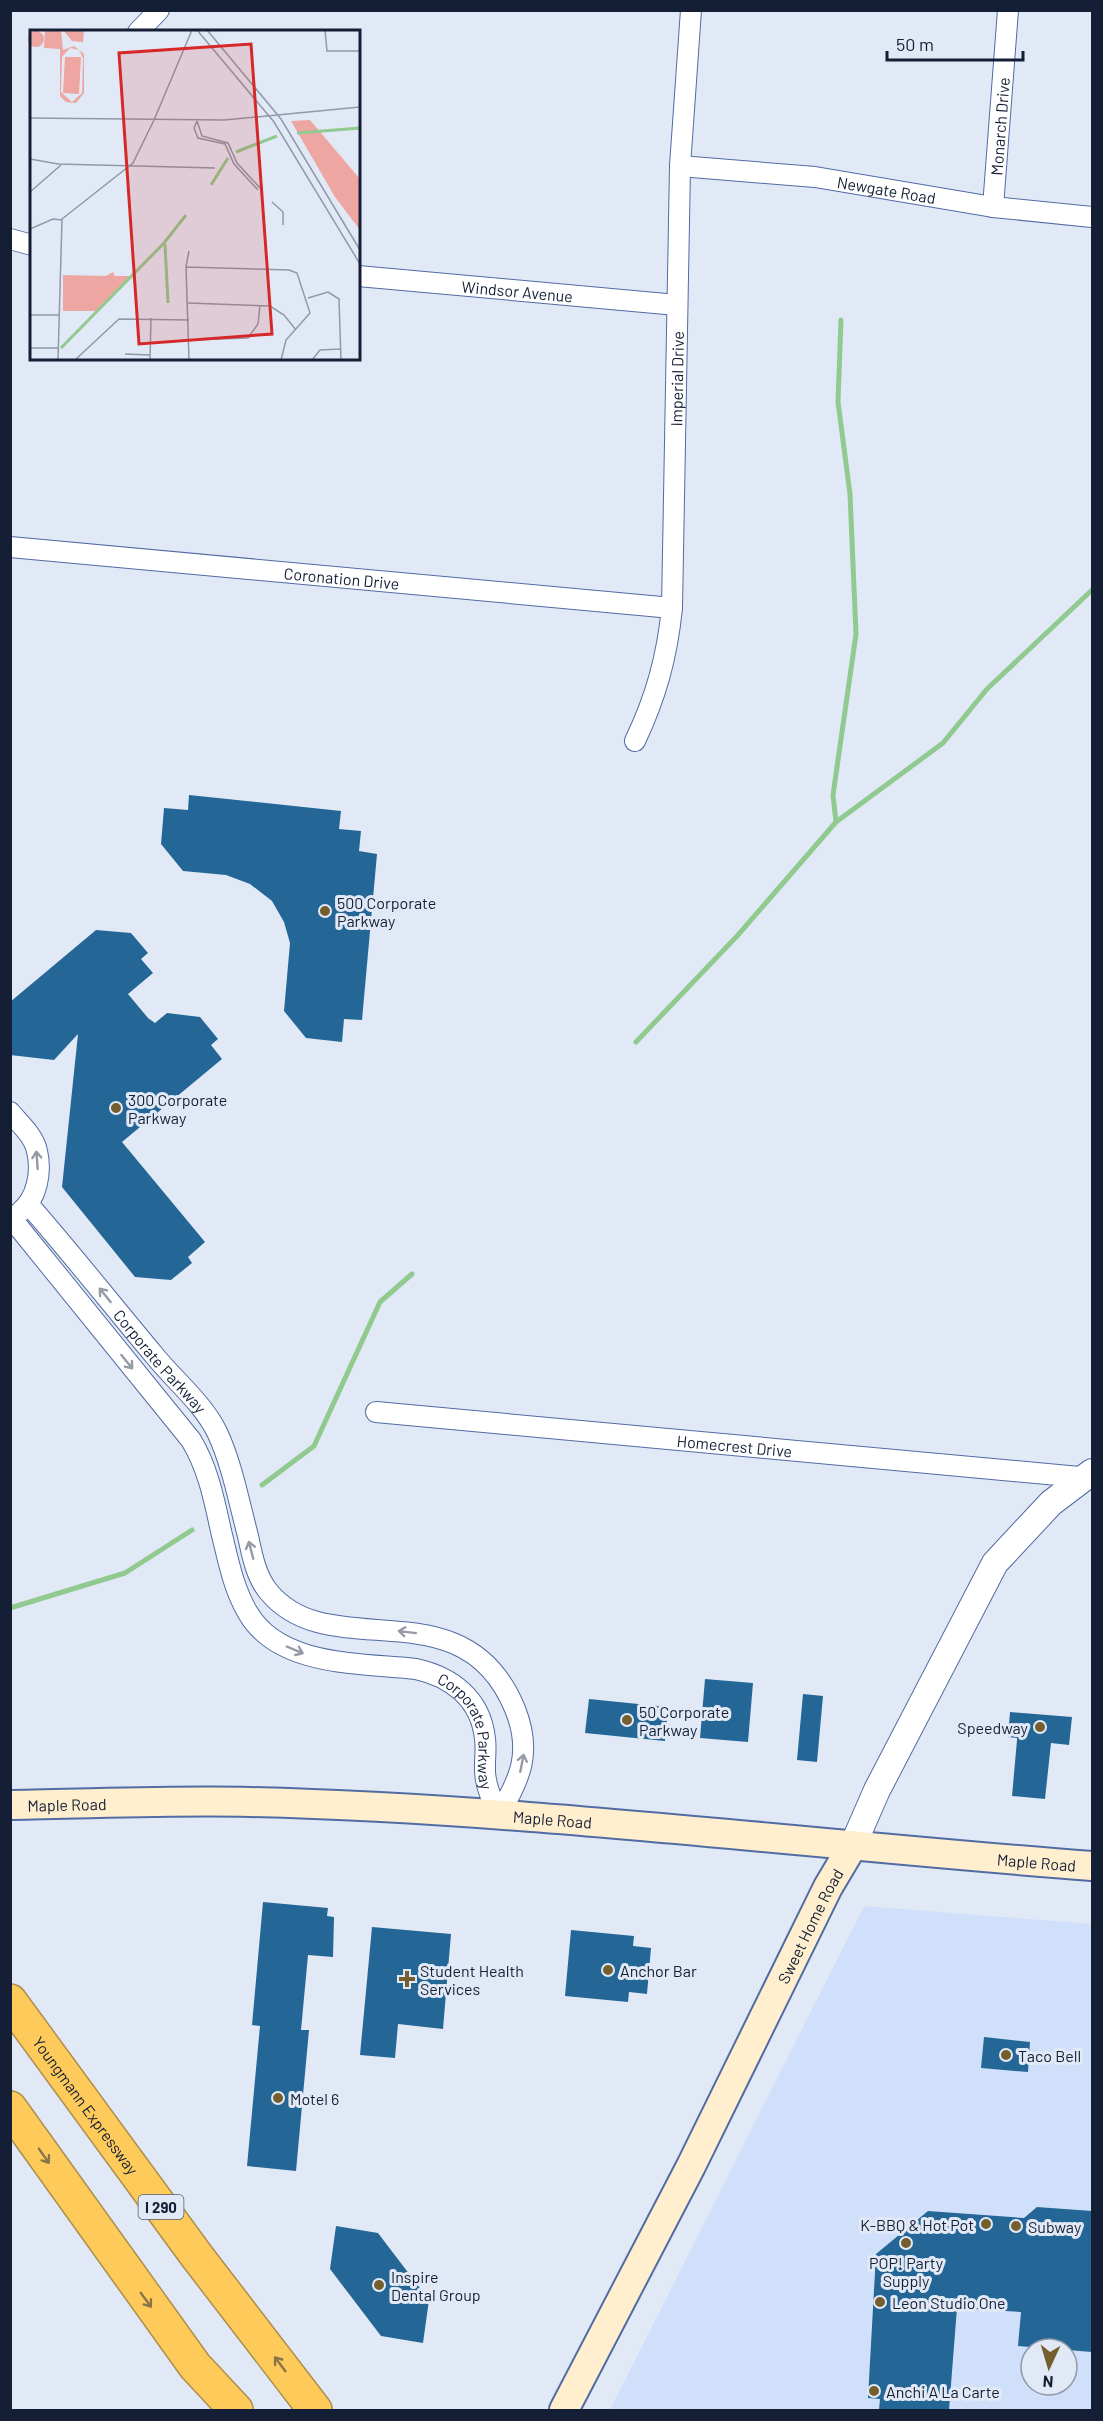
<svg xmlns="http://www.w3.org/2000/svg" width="1103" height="2421" viewBox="0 0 1103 2421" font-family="Barlow,sans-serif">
<rect width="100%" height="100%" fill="#e2e9f6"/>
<path fill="#d0dffa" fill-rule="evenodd" d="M864 1906 1092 1924V2410H610ZM1031 2349H1067V2385H1031Z"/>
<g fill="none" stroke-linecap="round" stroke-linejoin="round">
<g stroke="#90ca8f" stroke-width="5">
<polyline points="836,822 833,795 856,634 850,494 838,402 841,320"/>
<polyline points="636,1042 738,935 836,822 943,743 987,689 1092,590"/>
<polyline points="262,1485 314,1446 380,1302 412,1274"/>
<polyline points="10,1608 125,1573 192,1530"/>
</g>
</g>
<g fill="#246797">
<polygon points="189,795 341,811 339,829 361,831 359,851 377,854 362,1020 344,1019 342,1042 306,1038 284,1011 290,943 284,922 272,901 250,884 226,875 183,871 161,844 164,808 188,810"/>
<polygon points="96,930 131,933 148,953 141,959 153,973 128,994 148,1018 155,1023 167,1013 200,1017 218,1039 211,1045 222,1059 122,1142 205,1242 188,1257 192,1263 171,1280 135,1277 62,1187 78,1034 54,1060 10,1055 10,1002"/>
<polygon points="705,1679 753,1683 748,1742 700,1738"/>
<polygon points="803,1694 823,1696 817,1762 797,1760"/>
<polygon points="589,1699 668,1707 665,1741 585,1733"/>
<polygon points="1010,1712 1072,1717 1069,1745 1051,1743 1045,1799 1012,1796 1017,1740 1017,1738 1008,1737"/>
<polygon points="263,1902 328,1908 327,1916 334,1917 333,1957 308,1955 301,2030 309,2030 296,2171 247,2166 260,2026 252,2025"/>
<polygon points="372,1927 451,1934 443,2029 398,2024 395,2058 360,2055"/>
<polygon points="571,1930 634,1936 633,1946 651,1948 647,1994 629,1992 628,2002 565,1996"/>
<polygon points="984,2037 1030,2042 1028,2072 981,2068"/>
<polygon points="1037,2207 1092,2211 1092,2352 1018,2346 1021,2312 957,2308 949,2410 879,2410 880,2399 868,2398 876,2254 928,2211 1024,2218"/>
<polygon points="336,2226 378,2233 429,2300 423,2343 381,2336 330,2269"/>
</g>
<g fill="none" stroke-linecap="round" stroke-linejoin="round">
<defs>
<g id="minor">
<polyline points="138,32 159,10"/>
<path id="s1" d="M680 166 815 177 993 207 1092 217"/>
<path id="s2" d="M993 207 1008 10"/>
<polyline points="10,239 32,245"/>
<path id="s3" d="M358 276 677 305"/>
<path id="s4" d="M10 547 672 608"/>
<path id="s5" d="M635 741C656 697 667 657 672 608L680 166 691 10"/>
<path d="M10 1112C20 1124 34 1136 37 1151 42 1172 37 1199 20 1212"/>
<path id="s6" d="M29 1205C72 1254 112 1305 154 1355 174 1380 202 1402 217 1432 232 1464 239 1502 248 1536 252 1555 256 1576 268 1591 330 1668 463 1582 515 1709 532 1751 521 1779 498 1815"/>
<path id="s7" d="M12 1219 191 1440C208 1468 214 1499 221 1531 228 1559 233 1588 248 1613 279 1667 362 1663 416 1669 452 1677 481 1699 485 1739 487 1752 483 1767 486 1780 488 1792 494 1804 498 1815"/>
<path id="s8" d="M376 1412 1090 1478"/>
</g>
<polyline id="tertiary" points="853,1845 877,1790 995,1563 1051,1503 1092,1472"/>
<g id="secondary">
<path id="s9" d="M10 1805C90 1804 171 1800 250 1802 532 1809 812 1845 1092 1866"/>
<path id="s10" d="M564 2410 691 2166 828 1887 853 1845"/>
</g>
<g id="motorway">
<path id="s11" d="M10 2001 196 2255 315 2410"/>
<polyline points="10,2108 195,2366 236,2410"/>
</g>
</defs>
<use href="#minor" stroke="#516ba3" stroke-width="22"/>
<use href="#tertiary" stroke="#516ba3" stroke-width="28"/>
<use href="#secondary" stroke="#516ba3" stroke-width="32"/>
<use href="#motorway" stroke="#ac8f4e" stroke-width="36"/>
<use href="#minor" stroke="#fff" stroke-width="20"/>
<use href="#tertiary" stroke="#fff" stroke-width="26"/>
<use href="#secondary" stroke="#ffefce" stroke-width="28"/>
<use href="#motorway" stroke="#fecb5b" stroke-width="33"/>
</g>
<defs><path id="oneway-shaft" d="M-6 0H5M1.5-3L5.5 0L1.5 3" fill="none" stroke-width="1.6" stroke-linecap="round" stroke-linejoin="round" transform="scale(1.5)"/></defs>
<g stroke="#959aa5">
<use href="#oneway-shaft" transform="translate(37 1160) rotate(-94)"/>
<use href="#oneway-shaft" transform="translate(105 1295) rotate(-129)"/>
<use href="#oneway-shaft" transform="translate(127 1362) rotate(51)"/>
<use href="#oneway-shaft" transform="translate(251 1550) rotate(-105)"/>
<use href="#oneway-shaft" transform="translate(407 1632) rotate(-173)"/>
<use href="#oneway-shaft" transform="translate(295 1650) rotate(23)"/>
<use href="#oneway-shaft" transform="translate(522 1763) rotate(-79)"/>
</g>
<g stroke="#897548">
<use href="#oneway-shaft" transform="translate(44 2156) rotate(55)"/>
<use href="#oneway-shaft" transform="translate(146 2300) rotate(54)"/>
<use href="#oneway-shaft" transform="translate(280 2364) rotate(-127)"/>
</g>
<g fill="#755e2e" stroke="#e2e9f6" stroke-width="2">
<circle cx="325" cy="911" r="6"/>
<circle cx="116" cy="1108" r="6"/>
<circle cx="627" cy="1720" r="6"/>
<circle cx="1040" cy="1727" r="6"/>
<circle cx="608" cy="1970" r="6"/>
<path d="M404 1970h6v6h6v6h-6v6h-6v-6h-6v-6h6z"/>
<circle cx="1006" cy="2055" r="6"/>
<circle cx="278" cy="2098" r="6"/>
<circle cx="986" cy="2224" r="6"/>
<circle cx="1016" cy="2226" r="6"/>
<circle cx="906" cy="2243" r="6"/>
<circle cx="379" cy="2285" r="6"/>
<circle cx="880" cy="2302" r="6"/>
<circle cx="874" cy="2391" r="6"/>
</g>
<g text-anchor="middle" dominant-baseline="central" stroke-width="6" stroke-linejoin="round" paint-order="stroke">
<rect fill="#e2e9f6" stroke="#525c70" stroke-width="1.5" x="138.5" y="2195" width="45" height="24" rx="4.5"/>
<g font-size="15" font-weight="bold" fill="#141f36">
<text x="161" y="2207">I 290</text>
</g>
<g font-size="16" fill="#141f36" stroke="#e2e9f6">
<text stroke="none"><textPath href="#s2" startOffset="81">Monarch Drive</textPath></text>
<text stroke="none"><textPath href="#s1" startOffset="208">Newgate Road</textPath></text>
<text stroke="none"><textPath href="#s3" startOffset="160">Windsor Avenue</textPath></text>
<text stroke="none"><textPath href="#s5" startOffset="368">Imperial Drive</textPath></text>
<text stroke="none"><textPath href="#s4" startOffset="333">Coronation Drive</textPath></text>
<text stroke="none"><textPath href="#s6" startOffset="204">Corporate Parkway</textPath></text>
<text stroke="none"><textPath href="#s8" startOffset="360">Homecrest Drive</textPath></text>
<text stroke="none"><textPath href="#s7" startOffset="742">Corporate Parkway</textPath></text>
<text stroke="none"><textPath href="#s9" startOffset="57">Maple Road</textPath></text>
<text stroke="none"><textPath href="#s9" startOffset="543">Maple Road</textPath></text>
<text stroke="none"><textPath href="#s9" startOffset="1029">Maple Road</textPath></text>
<text stroke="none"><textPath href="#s10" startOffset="543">Sweet Home Road</textPath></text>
<text stroke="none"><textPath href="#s11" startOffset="129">Youngmann Expressway</textPath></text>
</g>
<g font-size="16" fill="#141f36" stroke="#e2e9f6" text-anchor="start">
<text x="337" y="902">500 Corporate<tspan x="337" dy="18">Parkway</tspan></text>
<text x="128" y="1099">300 Corporate<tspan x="128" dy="18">Parkway</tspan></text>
<text x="639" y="1711">50 Corporate<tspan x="639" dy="18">Parkway</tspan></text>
<text x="1028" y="1727" text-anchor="end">Speedway</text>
<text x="420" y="1970">Student Health<tspan x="420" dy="18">Services</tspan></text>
<text x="620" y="1970">Anchor Bar</text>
<text x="1018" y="2055">Taco Bell</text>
<text x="290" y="2098">Motel 6</text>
<text x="974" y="2224" text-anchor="end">K-BBQ &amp; Hot Pot</text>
<text x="1028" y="2226">Subway</text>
<text x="906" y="2262" text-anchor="middle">POP! Party<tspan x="906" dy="18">Supply</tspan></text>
<text x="391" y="2276">Inspire<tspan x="391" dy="18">Dental Group</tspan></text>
<text x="892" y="2302">Leon Studio One</text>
<text x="886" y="2391">Anchi A La Carte</text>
</g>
</g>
<g transform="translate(30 30)">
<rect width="330" height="330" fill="#e2e9f6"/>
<path d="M15 0H31L33 20 44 16 54 24V63L46 73 36 72 30 66V19L14 18ZM40 18 49 20 53 28 52 63 42 72 31 62 32 27ZM33 0H54L53 12 42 11ZM-2 9a8 8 0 1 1 16 0a8 8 0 1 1-16 0ZM35 27H51L49 64 33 63ZM280 90 330 149V200L305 167 261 91ZM83 242 85 246H101L66 281H33V245L76 246Z" fill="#eda6a1" fill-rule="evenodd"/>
<path fill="none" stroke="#90ca8f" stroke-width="3" d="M267 103 330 98M206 122 247 106M181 155 198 128M135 214 138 273M31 318 134 213 156 185"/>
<path fill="none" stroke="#9098a9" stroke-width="1.5" d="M167 0 244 92 330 234M177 0 251 89 330 220M295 0 297 21H330M0 88 194 90 330 77M124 90 162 0M167 91 164 98 168 108 195 114 204 134 228 160M167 91 172 106 198 113 207 133 230 158M0 129 28 134 185 138M0 162 31 135M242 172 253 182V195M0 199 23 189 32 190M156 237 259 240 267 243 280 283 256 310 251 330M278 268 298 262 309 269 311 330M158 273 240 276 254 285 266 300M0 285H29M159 310 218 308 228 294 230 275M0 318H29M95 324 120 325M28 330 32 189 103 133 124 90M45 330 89 289 159 290M120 330 121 288M159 330 156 237 159 221M282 330 290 320 311 319"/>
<path fill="#d62828" fill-opacity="0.15" stroke="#d62828" stroke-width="3" d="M221 14 242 304 109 314 89 23Z"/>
<rect width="330" height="330" fill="none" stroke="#141f36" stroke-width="3"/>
</g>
<rect width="1103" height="2421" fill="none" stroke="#141f36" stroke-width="24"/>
<g transform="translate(1049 2367) rotate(184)"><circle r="28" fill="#e2e9f6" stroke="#9098a9" stroke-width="1.5"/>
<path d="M0-4.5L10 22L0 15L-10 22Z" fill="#755e2e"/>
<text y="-9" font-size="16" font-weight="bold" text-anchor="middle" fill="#141f36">N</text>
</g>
<path d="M887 51v9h136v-9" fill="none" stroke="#141f36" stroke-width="3"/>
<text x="896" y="51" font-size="18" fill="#141f36" stroke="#e2e9f6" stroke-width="4.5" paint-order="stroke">50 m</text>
</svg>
